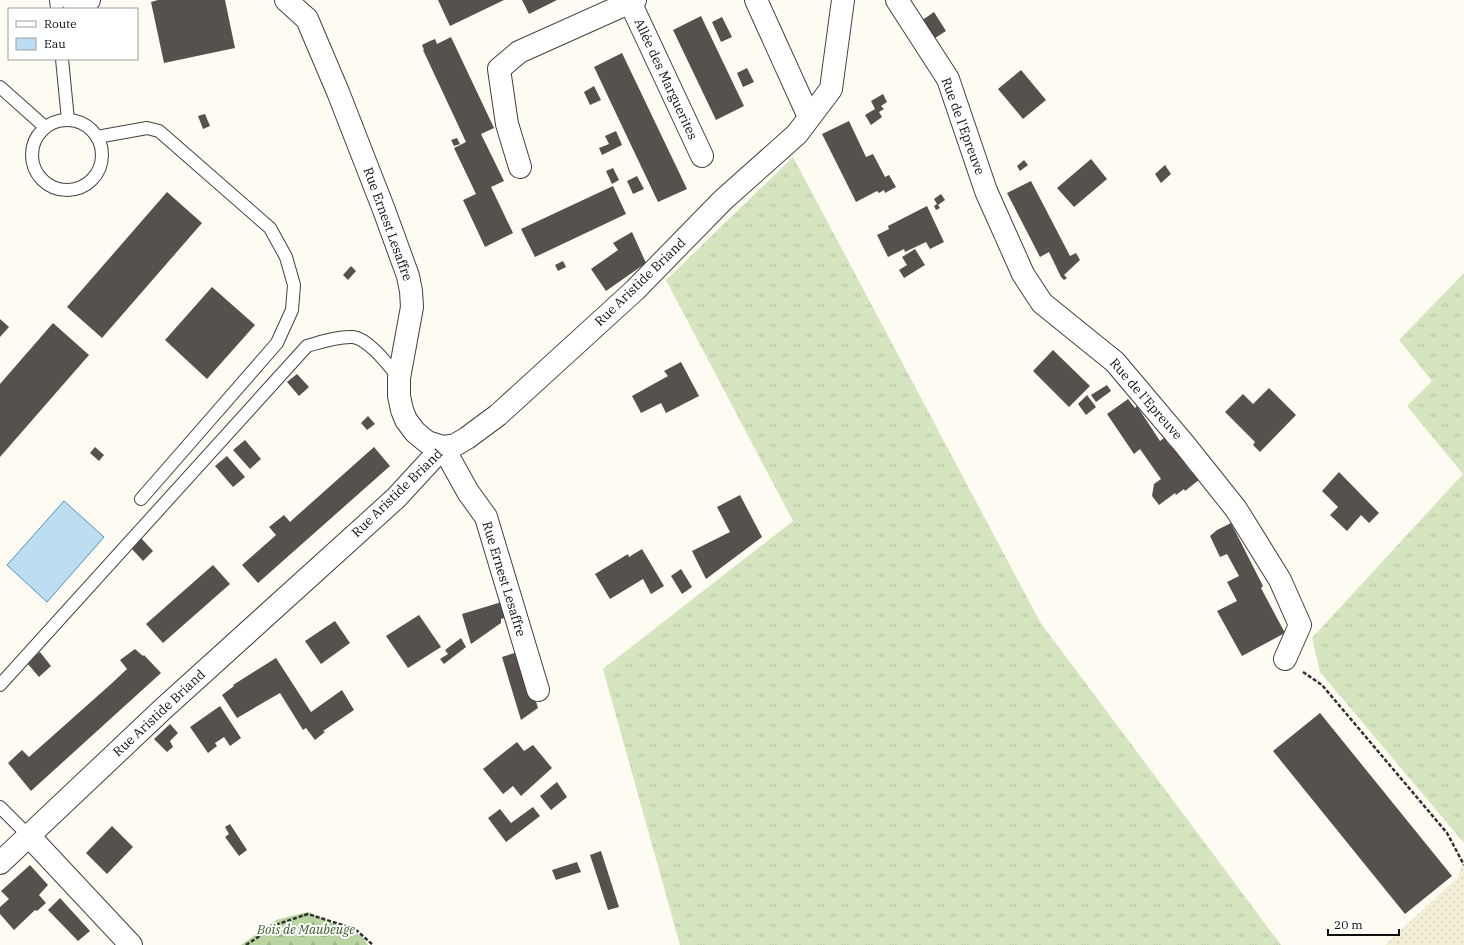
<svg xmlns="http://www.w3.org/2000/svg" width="1464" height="945" viewBox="0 0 1464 945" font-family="'IBM Plex Serif',serif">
<defs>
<pattern id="farmland-dots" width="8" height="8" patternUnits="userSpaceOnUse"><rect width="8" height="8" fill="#f2efd5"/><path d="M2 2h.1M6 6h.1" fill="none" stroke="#ceccb6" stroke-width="1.8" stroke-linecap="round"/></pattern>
<pattern id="grass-tufts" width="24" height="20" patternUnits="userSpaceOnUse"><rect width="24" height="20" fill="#d4e5c0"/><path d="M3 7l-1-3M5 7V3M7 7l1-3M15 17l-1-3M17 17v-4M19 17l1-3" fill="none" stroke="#b5c3a4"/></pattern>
<pattern id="forest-firs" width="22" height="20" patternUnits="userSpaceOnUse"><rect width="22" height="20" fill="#b9d4a0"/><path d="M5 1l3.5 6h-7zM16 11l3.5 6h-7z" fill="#9eb589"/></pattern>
</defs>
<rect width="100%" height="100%" fill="#fefbf3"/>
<polygon fill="url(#farmland-dots)" points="1464,855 1464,945 1385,945 1458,877"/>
<g fill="url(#grass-tufts)">
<polygon points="793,157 1040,622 1281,945 680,945 603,669 793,521 666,280"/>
<polygon points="1464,273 1464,843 1320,672 1312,638 1463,474 1407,406 1432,381 1399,340"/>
</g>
<polygon fill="url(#forest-firs)" points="308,912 362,936 368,945 241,945 276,920"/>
<polygon fill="#bddef0" stroke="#4c94bf" points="64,501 104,537 47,602 7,565"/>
<g fill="#57514d">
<polygon points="158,0 225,0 235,48 164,63 151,2"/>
<polygon points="438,0 504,0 450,26"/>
<polygon points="522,0 557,0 529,14"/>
<polygon points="934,12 946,31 932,40 921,21"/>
<polygon points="701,16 744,106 716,120 673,30"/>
<polygon points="722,17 732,37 721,42 712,22"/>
<polygon points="451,37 494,128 481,134 504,181 491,187 513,233 485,247 463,200 476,194 454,148 466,142 423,50 424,50 422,45 430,41 435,39 437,44"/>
<polygon points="622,53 687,189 658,202 594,67"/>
<polygon points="747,68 754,82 743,87 737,73"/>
<polygon points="1021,70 1046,100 1023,119 998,89"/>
<polygon points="594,86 601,100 590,105 584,92"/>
<polygon points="883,94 887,102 881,106 884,109 879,112 882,117 871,125 865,115 875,109 871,101"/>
<polygon points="205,114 210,126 203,129 198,116"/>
<polygon points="849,121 866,157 873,154 885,177 889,175 896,187 885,193 884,190 879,193 877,191 856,202 822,134"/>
<polygon points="616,131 622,145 602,155 599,148 609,144 605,136"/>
<polygon points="457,138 460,144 454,146 451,140"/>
<polygon points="1091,159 1107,179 1074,207 1057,188"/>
<polygon points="1024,160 1028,165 1020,171 1017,166"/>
<polygon points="1165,165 1171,174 1161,183 1155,174"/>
<polygon points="613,168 619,180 612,184 606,171"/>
<polygon points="637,176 644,189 633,194 627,181"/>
<polygon points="1031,181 1070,256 1076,253 1080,260 1064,275 1067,278 1064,280 1061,277 1049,252 1040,257 1007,193"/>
<polygon points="613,186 626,214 535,257 521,229"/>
<polygon points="167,192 202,223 102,338 67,307"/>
<polygon points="941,194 945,200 938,205 940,208 936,210 934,206 937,204 934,199"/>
<polygon points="927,206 944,242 930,249 926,242 905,252 904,249 888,257 877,235 889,229 888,226"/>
<polygon points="632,232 646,263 606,291 591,269 618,250 613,243"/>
<polygon points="915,249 925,265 904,278 899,270 907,265 902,257"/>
<polygon points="563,261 566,267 558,271 555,265"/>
<polygon points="351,266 356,271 348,280 343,275"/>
<polygon points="212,287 255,325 207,379 165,340"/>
<polygon points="0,319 9,327 0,337"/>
<polygon points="53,323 89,355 0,457 0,384"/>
<polygon points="1053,350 1090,386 1069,407 1033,371"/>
<polygon points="681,362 699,396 666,413 661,403 641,413 632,396 668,376 664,371"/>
<polygon points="297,374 309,387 299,396 287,382"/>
<polygon points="1107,385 1111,391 1096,402 1091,395"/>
<polygon points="1269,388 1296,415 1260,452 1253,445 1255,442 1225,412 1243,394 1253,404"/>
<polygon points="1087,395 1096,407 1086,415 1078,404"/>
<polygon points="1128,399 1135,408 1137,406 1160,441 1164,438 1170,446 1171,445 1191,472 1193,471 1200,479 1185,491 1184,489 1176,495 1175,493 1159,505 1152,496 1154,484 1161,479 1140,449 1134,454 1107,414"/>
<polygon points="368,416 375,424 367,430 361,423"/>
<polygon points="245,440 261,459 250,469 233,450"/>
<polygon points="95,447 104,455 99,461 90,453"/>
<polygon points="374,447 390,466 258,583 242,565 276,535 269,527 284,515 290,522 291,521"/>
<polygon points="227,456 245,477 233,487 215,466"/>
<polygon points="1339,472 1379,513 1369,523 1361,515 1347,531 1330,515 1338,507 1322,491"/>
<polygon points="740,495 762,537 706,579 692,551 730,532 717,507"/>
<polygon points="1231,523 1263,586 1261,588 1285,633 1242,656 1217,611 1237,601 1227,582 1239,576 1227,554 1220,557 1210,536 1217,530"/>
<polygon points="141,538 153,551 143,561 131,548"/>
<polygon points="642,549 664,586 651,594 643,579 610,599 595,574 628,554 629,557"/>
<polygon points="213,565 230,584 163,643 146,624"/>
<polygon points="681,569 692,587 682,594 671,576"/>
<polygon points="505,601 510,616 501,619 501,623 471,644 462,614"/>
<polygon points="419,615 441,647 408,668 386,636"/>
<polygon points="335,621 350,643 321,664 305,641"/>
<polygon points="461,638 466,647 444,664 440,659 448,654 445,650"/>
<polygon points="135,649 143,656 144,655 161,673 31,791 8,763 22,750 29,757 111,684 127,669 120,660"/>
<polygon points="521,651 538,708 521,720 502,657"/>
<polygon points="40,652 51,666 39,677 27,663"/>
<polygon points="276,658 311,712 342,690 354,710 323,731 325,732 315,740 306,728 303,730 280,693 237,718 222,695 234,686 233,685"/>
<polygon points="220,706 241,738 230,746 224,737 215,743 217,746 208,753 190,727"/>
<polygon points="1320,713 1452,876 1405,914 1273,751"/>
<polygon points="170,724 178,733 170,741 173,747 167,752 154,739"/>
<polygon points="517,742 524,751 533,745 552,768 521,796 513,786 503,794 483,769"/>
<polygon points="557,782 567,797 551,810 540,796"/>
<polygon points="533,807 540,816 506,842 488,818 500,809 511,823"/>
<polygon points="230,824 247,850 239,856 225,837 229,834 225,827"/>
<polygon points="112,826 133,847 107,874 86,853"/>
<polygon points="601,851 619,907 608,910 590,855"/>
<polygon points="577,862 581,872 556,880 552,870"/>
<polygon points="30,865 48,885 39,895 46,903 37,911 35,910 14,930 0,914 0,907 9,899 1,891"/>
<polygon points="60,898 90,931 78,941 48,910"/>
</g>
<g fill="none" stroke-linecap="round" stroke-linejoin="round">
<defs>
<g id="service">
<polyline points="56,0 57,9"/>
<polyline points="62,59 68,120"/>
<polyline points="0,87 45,127"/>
<circle cx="67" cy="155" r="35"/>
<polyline points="97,137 147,128 159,131 270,228 286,257 294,285 292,310 277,343 141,499"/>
<path d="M0 685 307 346C321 342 338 336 353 337 369 339 389 366 399 378"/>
<polyline points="0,807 29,836"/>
</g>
<g id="minor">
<polyline points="72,0 82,1 89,0"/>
<polyline points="286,0 307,19 338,92 384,210 408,276 411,291 412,307 399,378 399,396 402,410 406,420 415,432 427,442 443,447 468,492 486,517 538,690"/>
<polyline points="756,0 809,117"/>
<polyline points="897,0 948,79 986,191 1023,274 1042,303 1115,362 1185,445 1236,509 1280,580 1300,625 1285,659"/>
<polyline points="630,2 702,156"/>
<polyline points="520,167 507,124 499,69 519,52 635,0"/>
<polyline points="29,836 131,945"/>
<polyline points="0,863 164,708 396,498 443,447 455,445 467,438 498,415 635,290 723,200 797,134 831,89 843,0"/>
</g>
</defs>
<use href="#service" stroke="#424242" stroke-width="14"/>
<use href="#minor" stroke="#424242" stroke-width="24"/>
<g stroke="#313131" stroke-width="2.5" stroke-dasharray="4 2" stroke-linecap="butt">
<polyline points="1303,672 1322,685 1447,833 1464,865"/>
<polyline points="246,945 278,924 308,914 355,929 373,945"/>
</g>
<use href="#service" stroke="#fff" stroke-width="12"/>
<use href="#minor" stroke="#fff" stroke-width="22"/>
</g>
<g text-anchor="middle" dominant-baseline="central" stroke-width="4" stroke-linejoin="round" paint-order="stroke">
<g font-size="13" fill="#0f0f0f" stroke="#fff">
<text transform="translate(666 79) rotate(65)">Allée des Marguerites</text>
<text transform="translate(963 126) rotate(70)">Rue de l'Epreuve</text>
<text transform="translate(388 224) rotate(70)">Rue Ernest Lesaffre</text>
<text transform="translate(640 282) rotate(-44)">Rue Aristide Briand</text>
<text transform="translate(1146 399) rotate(49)">Rue de l'Epreuve</text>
<text transform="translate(397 493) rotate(-44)">Rue Aristide Briand</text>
<text transform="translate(504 579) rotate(73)">Rue Ernest Lesaffre</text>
<text transform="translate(159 713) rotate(-43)">Rue Aristide Briand</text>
</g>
<g font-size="13" font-style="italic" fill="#346126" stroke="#fff">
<text x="306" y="929">Bois de Maubeuge</text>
</g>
</g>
<rect x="8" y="8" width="130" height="52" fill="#ffffff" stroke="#9f9f9f"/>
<rect x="16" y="21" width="20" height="6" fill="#ffffff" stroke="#9f9f9f"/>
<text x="44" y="28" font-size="12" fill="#0f0f0f">Route</text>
<rect x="16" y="38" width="20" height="12" fill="#bddef0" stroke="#9f9f9f"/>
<text x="44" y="48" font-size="12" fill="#0f0f0f">Eau</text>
<path d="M1328 929v6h71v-6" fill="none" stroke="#0f0f0f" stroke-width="2"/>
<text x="1334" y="929" font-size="12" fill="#0f0f0f" stroke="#ffffff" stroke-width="3" paint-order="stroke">20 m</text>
</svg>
